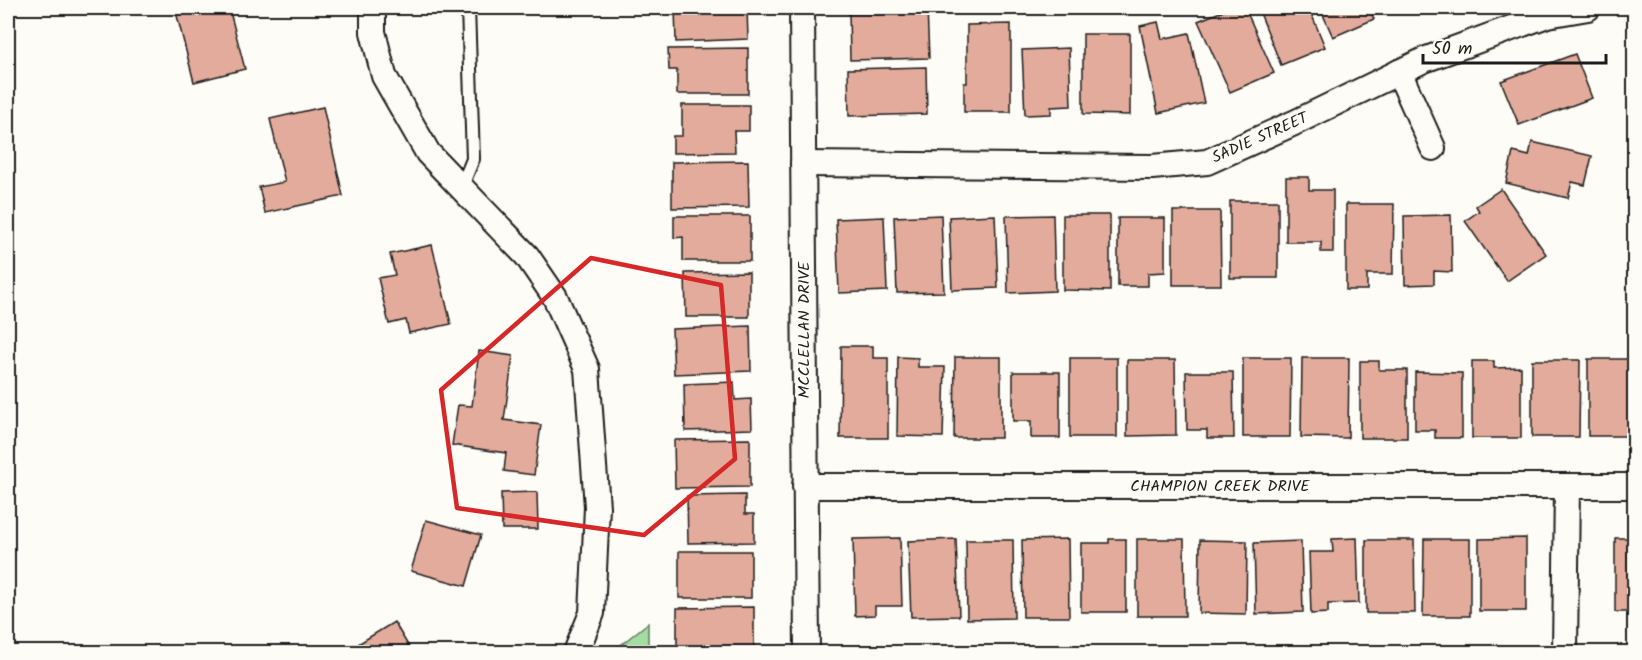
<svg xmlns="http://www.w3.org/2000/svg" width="1642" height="660" viewBox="0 0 1642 660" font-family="Kalam,sans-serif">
<rect width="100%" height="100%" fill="#fdfcf7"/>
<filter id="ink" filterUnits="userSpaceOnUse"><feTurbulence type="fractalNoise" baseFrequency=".0167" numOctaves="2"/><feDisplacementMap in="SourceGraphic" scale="12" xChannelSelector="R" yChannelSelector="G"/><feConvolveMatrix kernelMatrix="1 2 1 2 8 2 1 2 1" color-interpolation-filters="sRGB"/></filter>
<g filter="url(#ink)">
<polygon fill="#a3dda2" stroke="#607c5f" stroke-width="1.5" points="648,623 648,652 612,652"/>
<g fill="#e3ab9b" stroke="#1c1c1c" stroke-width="1.5">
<polygon points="175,8 229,8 245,69 194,82"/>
<polygon points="675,8 747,8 748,39 676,42"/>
<polygon points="909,8 927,8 929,58 850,60 849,12 909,11"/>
<polygon points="1230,8 1245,8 1274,73 1230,92 1198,21"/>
<polygon points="1258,8 1309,8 1325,47 1281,65"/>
<polygon points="1320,8 1369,8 1374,19 1333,37"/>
<polygon points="1158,22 1162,39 1189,33 1204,103 1158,113 1140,26"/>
<polygon points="1011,24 1011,112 964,112 964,83 967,83 967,25"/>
<polygon points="1083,34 1130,34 1130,115 1083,114"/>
<polygon points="748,48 748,94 677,94 677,70 669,70 668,49"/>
<polygon points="1069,48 1071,106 1051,107 1051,114 1025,115 1022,50"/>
<polygon points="1575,54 1592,98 1519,125 1501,81"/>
<polygon points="926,67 927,114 849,116 848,69"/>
<polygon points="682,105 749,105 749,131 734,131 735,152 673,153 673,136 682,136"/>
<polygon points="323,107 343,196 265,213 259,187 285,182 270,119"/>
<polygon points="1532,142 1592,156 1585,185 1572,182 1568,198 1506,183 1513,152 1529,156"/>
<polygon points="748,161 749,207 672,208 672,162"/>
<polygon points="1286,177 1309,177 1309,190 1333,190 1333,252 1321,252 1321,242 1286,242"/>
<polygon points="1501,189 1546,254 1507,281 1465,221 1479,211 1476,206"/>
<rect x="1230" y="201" width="48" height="77"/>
<polygon points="1346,204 1394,204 1393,274 1367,274 1367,290 1346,290"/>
<polygon points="1173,211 1220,211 1221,285 1173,285"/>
<polygon points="941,215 944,292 897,293 894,217"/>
<polygon points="995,215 998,288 952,290 949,217"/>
<polygon points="1053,215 1055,291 1008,293 1006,216"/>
<polygon points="1063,215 1110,215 1110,291 1063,290"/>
<polygon points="1451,215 1452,272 1434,271 1434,284 1405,285 1404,216"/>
<polygon points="674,216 750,216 750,261 683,261 683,237 674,238"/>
<polygon points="884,217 887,291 839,293 836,219"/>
<polygon points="1118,218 1165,218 1165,272 1148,273 1148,286 1118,286"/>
<polygon points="432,245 451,324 409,333 406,320 389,324 378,278 395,275 390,254"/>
<polygon points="749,272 749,317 686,317 685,273"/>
<polygon points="750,326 751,371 674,374 672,329"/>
<polygon points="841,346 873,346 873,358 888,358 888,438 840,438"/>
<polygon points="479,351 513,356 504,420 541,425 534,475 504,471 506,453 452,445 458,405 472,406"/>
<polygon points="898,357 918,358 918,367 945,367 943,437 897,436"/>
<polygon points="955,357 1001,357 1001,438 954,438"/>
<rect x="1070" y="358" width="47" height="79"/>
<polygon points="1243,358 1291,358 1290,437 1243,437"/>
<polygon points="1302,358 1349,358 1348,438 1301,437"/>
<rect x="1588" y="359" width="46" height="77"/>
<polygon points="1127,360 1175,360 1176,435 1127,436"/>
<polygon points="1532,360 1580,360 1579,437 1532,437"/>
<polygon points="1360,361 1379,361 1379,370 1407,370 1407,438 1360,438"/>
<polygon points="1472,361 1494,361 1494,368 1521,367 1521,438 1472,438"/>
<polygon points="1013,372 1060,372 1060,438 1031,438 1031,421 1013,421"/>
<polygon points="1186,372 1233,372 1234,438 1207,438 1207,430 1187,430"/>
<polygon points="1415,372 1462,373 1462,438 1435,438 1435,430 1415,430"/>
<polygon points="734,382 735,400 751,399 752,429 685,431 684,384"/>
<polygon points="750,439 750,487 675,488 674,440"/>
<polygon points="537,492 538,529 502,529 501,493"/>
<polygon points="745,495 745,514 754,514 754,542 688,543 687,496"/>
<polygon points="426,520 481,535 466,586 411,571"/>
<polygon points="900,538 902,606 875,606 875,615 855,616 853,539"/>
<polygon points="1357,538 1359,603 1328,604 1328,613 1311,614 1309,552 1333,552 1332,539"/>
<polygon points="1526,538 1526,611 1479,611 1479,539"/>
<rect x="1615" y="538" width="19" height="74"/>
<polygon points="956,539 959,616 911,617 908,541"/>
<polygon points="1068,539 1069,617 1023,617 1022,540"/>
<polygon points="1109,539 1126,539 1126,612 1081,612 1081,543 1109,543"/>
<polygon points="1137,539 1184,539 1185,616 1137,616"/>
<polygon points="1424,539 1470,539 1470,616 1423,616"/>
<polygon points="966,540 1013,540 1014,618 967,619"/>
<polygon points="1200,540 1247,541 1246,614 1199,613"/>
<polygon points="1366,540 1414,540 1415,613 1366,613"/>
<polygon points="1301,541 1303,612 1256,614 1254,543"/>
<rect x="679" y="551" width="72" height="47"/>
<polygon points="754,607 754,652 677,652 677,608"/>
<polygon points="394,622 412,652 363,652 358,644"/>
</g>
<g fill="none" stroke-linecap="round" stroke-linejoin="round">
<defs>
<polyline id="lane" points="461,188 473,159 468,8"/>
<g id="street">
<polyline points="373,8 373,32 384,76 428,153 527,256 555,297 587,369 597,507 592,613 576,652"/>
<polyline points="802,8 807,652"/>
<polyline points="1399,72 1433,148"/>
<polyline points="803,164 1152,167 1207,162 1294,123 1424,60 1547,15 1588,8"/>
<polyline points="805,486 1634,486"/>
<polyline points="1565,652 1567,486"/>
</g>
</defs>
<use href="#lane" stroke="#1c1c1c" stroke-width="16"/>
<use href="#street" stroke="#1c1c1c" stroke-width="28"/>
<use href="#lane" stroke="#fdfcf7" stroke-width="12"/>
<use href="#street" stroke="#fdfcf7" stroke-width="24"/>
</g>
</g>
<path fill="none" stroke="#d62828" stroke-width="4.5" stroke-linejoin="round" d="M591 258 721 285 735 459 644 535 457 508 441 390Z"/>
<g text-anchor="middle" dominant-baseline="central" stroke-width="6" stroke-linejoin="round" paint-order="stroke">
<g font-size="16" fill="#1c1c1c" stroke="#fdfcf7">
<text transform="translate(1260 138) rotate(-24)">SADIE STREET</text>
<text transform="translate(804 330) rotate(-90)">MCCLELLAN DRIVE</text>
<text x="1220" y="486">CHAMPION CREEK DRIVE</text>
</g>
</g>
<rect width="1642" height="660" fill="none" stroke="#fdfcf7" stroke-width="30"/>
<rect x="15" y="15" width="1612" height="630" fill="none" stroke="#1c1c1c" stroke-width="2" filter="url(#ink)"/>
<path d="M1423 54v9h183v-9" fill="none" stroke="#1c1c1c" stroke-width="3"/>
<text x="1432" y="54" font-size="18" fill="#1c1c1c" stroke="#fdfcf7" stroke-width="4.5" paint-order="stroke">50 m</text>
</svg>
